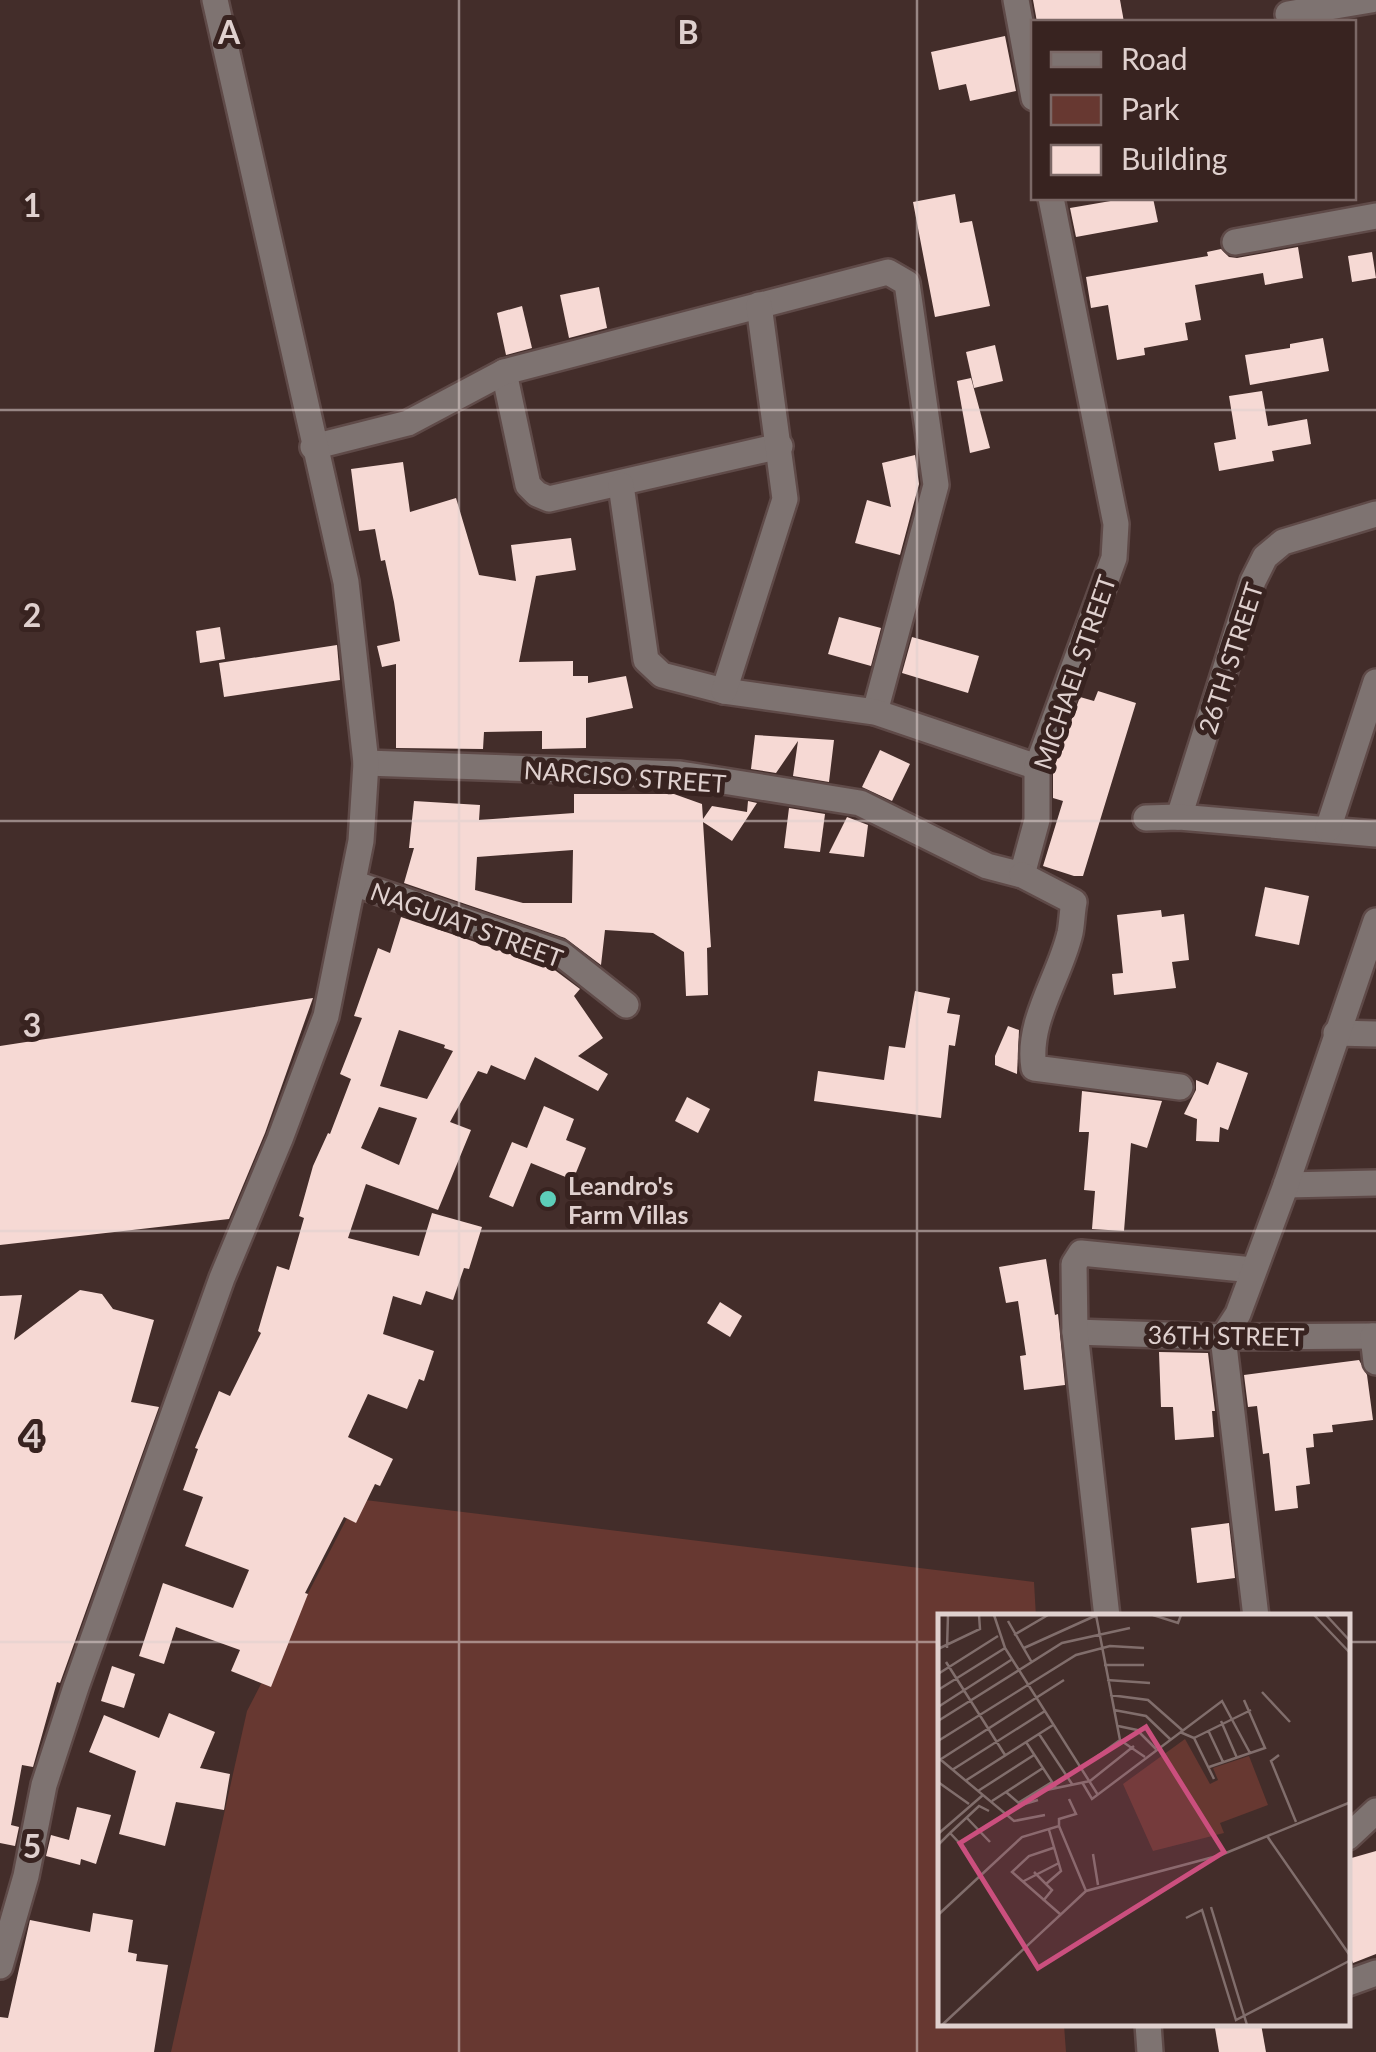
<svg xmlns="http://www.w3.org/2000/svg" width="1376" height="2052" viewBox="0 0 1376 2052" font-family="Lato,sans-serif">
<rect width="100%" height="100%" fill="#432d2a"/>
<polygon fill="#673831" points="357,1499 1034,1582 1036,1617 941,1617 941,2024 1064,2025 1066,2052 171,2052 247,1711"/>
<g fill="#f6d9d4" fill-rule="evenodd">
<polygon points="1033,0 1120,0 1124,22 1037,22"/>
<polygon points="1005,36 1016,91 970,101 966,84 939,90 931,52"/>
<polygon points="955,194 960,223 972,221 990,306 935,317 913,202"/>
<polygon points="1128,198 1153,198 1158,222 1076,237 1070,208"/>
<polygon points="1298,247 1303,278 1265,285 1263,273 1195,285 1201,320 1185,323 1188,340 1144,348 1145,355 1117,360 1108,305 1091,308 1086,277 1208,256 1207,252 1221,249 1229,257 1237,258"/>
<polygon points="1372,252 1376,278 1352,282 1348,256"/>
<polygon points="599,287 607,328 569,338 560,295"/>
<polygon points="522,306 532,348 506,355 497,313"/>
<polygon points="1323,338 1329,371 1250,385 1245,355 1290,348 1290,344"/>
<polygon points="995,345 1003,381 974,388 966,352"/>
<polygon points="971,378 990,448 970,453 957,381"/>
<polygon points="1262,391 1268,426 1307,419 1311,444 1272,451 1274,461 1219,471 1214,443 1236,439 1229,396"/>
<polygon points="915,455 919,484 900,555 855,543 867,500 891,507 882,463"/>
<polygon points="403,462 410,512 456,498 479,575 516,581 511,545 571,538 576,570 536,576 519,662 573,661 573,676 588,676 588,683 626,676 633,708 586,718 586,748 542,749 542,731 484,732 483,749 396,748 396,664 382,667 377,646 400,641 394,602 385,560 381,561 375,529 359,531 351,469"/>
<polygon points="839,617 881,628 871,666 828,654"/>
<polygon points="220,627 225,659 200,663 196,631"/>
<polygon points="912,637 979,656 968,693 902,673"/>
<polygon points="337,645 340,680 224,697 219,663"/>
<polygon points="1098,691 1136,703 1083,876 1074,876 1043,866 1063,801 1053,798 1053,770 1080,697 1094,701"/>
<polygon points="755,735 834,740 829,782 793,776 798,741 776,773 751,769"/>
<polygon points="880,750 910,764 892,801 862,787"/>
<path d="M574 794H674L702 804 703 819 712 806 747 812 748 801 757 803 732 841 703 822 711 947 707 948 708 995 686 996 684 952 653 933 605 930 601 965 565 938 404 883 414 848H409L414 801 480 805 479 820 574 813ZM573 850 572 903H523L475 890 477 857Z"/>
<polygon points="789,808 825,814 820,852 784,848"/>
<polygon points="847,817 868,825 864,857 829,853"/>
<polygon points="1265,887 1309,896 1299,945 1255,936"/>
<polygon points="1161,910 1162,917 1184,914 1189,960 1172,962 1176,988 1114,995 1112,974 1123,973 1117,915"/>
<path d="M401 917 552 968 580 989 574 996 603 1038 578 1056 608 1074 598 1091 535 1057 525 1080 491 1065 487 1074 478 1071 450 1122 471 1130 438 1210 366 1184 348 1238 419 1256 432 1213 482 1227 469 1269 464 1268 453 1300 426 1291 421 1305 393 1296 383 1334 434 1351 424 1381 419 1379 407 1409 368 1394 348 1437 393 1459 380 1486 375 1484 356 1523 344 1517 305 1593 308 1594 271 1687 231 1671 240 1650 176 1627 164 1664 139 1656 163 1583 233 1608 249 1570 185 1546 203 1497 183 1490 198 1449 195 1448 219 1391 230 1396 261 1333 258 1331 277 1266 289 1270 304 1218 299 1216 313 1166 328 1133 330 1134 351 1079 340 1074 362 1018 354 1016 378 948 390 953ZM399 1030 445 1045 444 1048 453 1051 427 1099 380 1086ZM379 1107 417 1118 399 1165 361 1148Z"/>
<polygon points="915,991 950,998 947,1013 960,1015 955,1046 949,1045 941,1118 814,1101 818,1071 884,1080 889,1046 905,1048"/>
<polygon points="313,998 265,1133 229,1219 0,1245 0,1046"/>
<polygon points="1008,1026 1019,1030 1017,1074 995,1065 995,1056"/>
<polygon points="1217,1062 1248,1073 1228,1130 1220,1127 1219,1142 1196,1141 1197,1119 1184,1114 1196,1090 1196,1080 1208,1085"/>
<polygon points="1082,1091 1162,1101 1147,1148 1131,1143 1124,1231 1092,1229 1095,1191 1084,1190 1089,1132 1079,1132"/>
<polygon points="687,1097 710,1109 698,1133 675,1121"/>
<polygon points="544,1106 574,1119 566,1140 586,1148 573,1180 531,1163 513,1207 489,1197 512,1142 527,1148"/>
<polygon points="1046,1259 1055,1315 1058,1314 1065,1385 1024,1390 1020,1356 1026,1355 1018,1301 1006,1303 999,1267"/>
<polygon points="80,1290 102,1294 113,1309 154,1320 131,1402 159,1407 60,1683 57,1682 33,1767 22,1765 11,1825 19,1827 15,1846 0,1843 0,1296 22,1295 14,1340"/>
<polygon points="720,1302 742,1316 730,1337 707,1323"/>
<polygon points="1159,1352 1208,1353 1215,1411 1212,1411 1214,1437 1175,1440 1173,1407 1161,1407"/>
<polygon points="1359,1360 1367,1375 1373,1420 1332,1425 1333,1432 1313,1434 1314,1447 1306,1448 1310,1484 1296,1486 1298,1508 1275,1511 1269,1453 1263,1454 1257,1406 1248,1407 1244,1375"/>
<polygon points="1229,1523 1235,1578 1197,1583 1191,1528"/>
<polygon points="112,1666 135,1674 124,1708 101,1701"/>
<polygon points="169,1713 215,1732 200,1768 230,1774 224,1810 176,1802 165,1846 119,1834 136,1771 89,1752 104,1715 159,1738"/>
<polygon points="77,1807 111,1815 96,1864 81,1859 80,1865 46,1856 51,1835 69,1840"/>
<polygon points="1376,1851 1376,1954 1353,1963 1348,1950 1348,1859"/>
<polygon points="93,1913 133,1920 128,1952 137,1954 136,1961 168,1965 154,2052 0,2052 0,2017 8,2018 30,1920 90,1932"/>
<polygon points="1235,2024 1261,2024 1266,2052 1219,2052 1215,2028"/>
</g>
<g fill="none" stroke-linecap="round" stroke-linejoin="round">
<defs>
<g id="minor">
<polyline points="1016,0 1034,98"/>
<polyline points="1288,14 1371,0"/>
<polyline points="1235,242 1376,216"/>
<polyline points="504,372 528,485 537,494 549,499 780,446"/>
<polyline points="313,447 408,423 504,372 888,272 907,283 936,485 875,712"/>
<polyline points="621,485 646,660 662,675 724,691 875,712 1037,767"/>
<polyline points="724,691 785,499 759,305"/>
<polyline points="366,763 680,774 860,803 987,866 1022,875 1037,820 1037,767 1114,558 1116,524 1051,198"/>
<polyline points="1179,817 1253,581 1265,557 1283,542 1376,514"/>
<polyline points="1146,818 1179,817 1376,834"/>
<polyline points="1328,829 1376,682"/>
<path d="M1022 875 1074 902C1072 912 1072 923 1070 933 1060 977 1026 1022 1034 1068L1180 1087"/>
<polyline points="353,883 560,953 626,1005"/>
<polyline points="1336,1033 1376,1034"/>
<polyline points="1286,1185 1376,1183"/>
<polyline points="1075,1332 1223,1337 1376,1336"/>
<polyline points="1373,1336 1376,1362"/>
<polyline points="1107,1617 1075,1332 1074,1264 1081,1253 1253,1270"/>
<polyline points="1256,1617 1223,1337 1238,1314 1286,1185 1376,921"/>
<polyline points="1348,1837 1376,1811"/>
<polyline points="0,1966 26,1876 44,1785 76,1687 222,1278 280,1139 326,1016 361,841 366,763 346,582 215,0"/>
<polyline points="1348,1983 1376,1973"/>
<polyline points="1148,2024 1150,2052"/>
</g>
</defs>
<use href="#minor" stroke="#5f4a48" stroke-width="30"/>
<use href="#minor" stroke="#7e7371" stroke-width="25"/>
</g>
<path fill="none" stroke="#dfd0ce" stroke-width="2.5" stroke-opacity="0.55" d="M459 0V2052M917 0V2052M0 410H1376M0 821H1376M0 1231H1376M0 1642H941M1348 1642H1376"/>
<circle fill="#5dceb9" stroke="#382320" stroke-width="4" cx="548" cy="1199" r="10"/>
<g text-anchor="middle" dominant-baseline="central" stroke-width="10" stroke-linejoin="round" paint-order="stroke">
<g font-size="25" fill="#dfd0ce" stroke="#382320">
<text transform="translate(1230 658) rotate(-72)">26TH STREET</text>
<text transform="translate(1074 672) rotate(-71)">MICHAEL STREET</text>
<text transform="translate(625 776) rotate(4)">NARCISO STREET</text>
<text transform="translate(467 924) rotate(20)">NAGUIAT STREET</text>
<text transform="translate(1226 1335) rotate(1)">36TH STREET</text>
</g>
<g font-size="25" font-weight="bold" fill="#dfd0ce" stroke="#382320" text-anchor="start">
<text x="568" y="1185">Leandro's<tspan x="568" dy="29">Farm Villas</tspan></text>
</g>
</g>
<g transform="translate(938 1614)">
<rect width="412" height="412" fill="#432d2a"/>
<path d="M247 125 272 170 280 166 275 154 311 142 330 191 282 209 286 219 215 237 185 170Z" fill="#673831"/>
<path fill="none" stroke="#816e6c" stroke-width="2.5" d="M56 1 67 34 160 181M158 1 182 126M215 1 240 9 243 1M376 1 413 40M388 1 413 28M70 7 93 47M76 21 110 1M9 34 10 1M86 34 159 1M0 35 42 15 41 1M8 48 67 141M166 51H206M0 60 60 22M169 66 212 69M0 76 67 34M324 78 352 108M172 81 210 86 244 116M0 93 73 46M176 96 208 102 232 125M0 107 124 29 192 14M283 107 299 144M180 112 199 116 218 135M270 116 285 148M242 118 256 124 276 165M101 120 134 170M256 124 313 96M0 127 138 41 172 32 206 34M88 128 118 174M341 141 333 147 358 208M3 146 76 207 107 201M0 147 126 66M271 153 327 134 306 86M143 154 182 126 207 143M14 156 107 97M27 167 115 111M0 168 31 190M144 168 154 185 284 87 312 139M40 177 96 141M68 178 83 191 100 186M99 178 152 167 196 132M54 187 105 154M80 189 114 168M29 204 52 228M121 212V205L138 200 131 185M12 219 41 192 51 197M0 220 45 181M329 222 413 343M0 231 12 219 28 236M115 234 91 242 74 258 122 300M155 240 160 271M96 258 114 276 105 287M84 268 121 249M108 270 123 257 111 216M273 293 309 411M0 301 84 223 121 212 148 277M248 304 264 296 298 406 413 346M4 411 148 277 283 241 413 188"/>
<path fill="#cb4f7e" fill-opacity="0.15" stroke="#cb4f7e" stroke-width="5" d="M208 113 286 238 100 354 22 229Z"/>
<rect width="412" height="412" fill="none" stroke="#dfd0ce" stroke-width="5"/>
</g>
<g font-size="32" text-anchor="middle" font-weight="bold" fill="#dfd0ce" stroke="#382320" stroke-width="10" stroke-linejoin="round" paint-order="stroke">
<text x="229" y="44">A</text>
<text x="688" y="44">B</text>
<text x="32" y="217">1</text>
<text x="32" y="627">2</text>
<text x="32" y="1037">3</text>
<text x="32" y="1448">4</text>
<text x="32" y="1858">5</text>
</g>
<rect x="1031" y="20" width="325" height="180" fill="#382320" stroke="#7b6866" stroke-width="2.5"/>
<rect x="1051" y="52" width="50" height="15" fill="#7e7371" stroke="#7b6866" stroke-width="2.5"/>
<text x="1121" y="70" font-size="30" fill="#dfd0ce">Road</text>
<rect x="1051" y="95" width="50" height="30" fill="#673831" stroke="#7b6866" stroke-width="2.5"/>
<text x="1121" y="120" font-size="30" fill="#dfd0ce">Park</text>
<rect x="1051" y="145" width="50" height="30" fill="#f6d9d4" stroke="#7b6866" stroke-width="2.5"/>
<text x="1121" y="170" font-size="30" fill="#dfd0ce">Building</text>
</svg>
